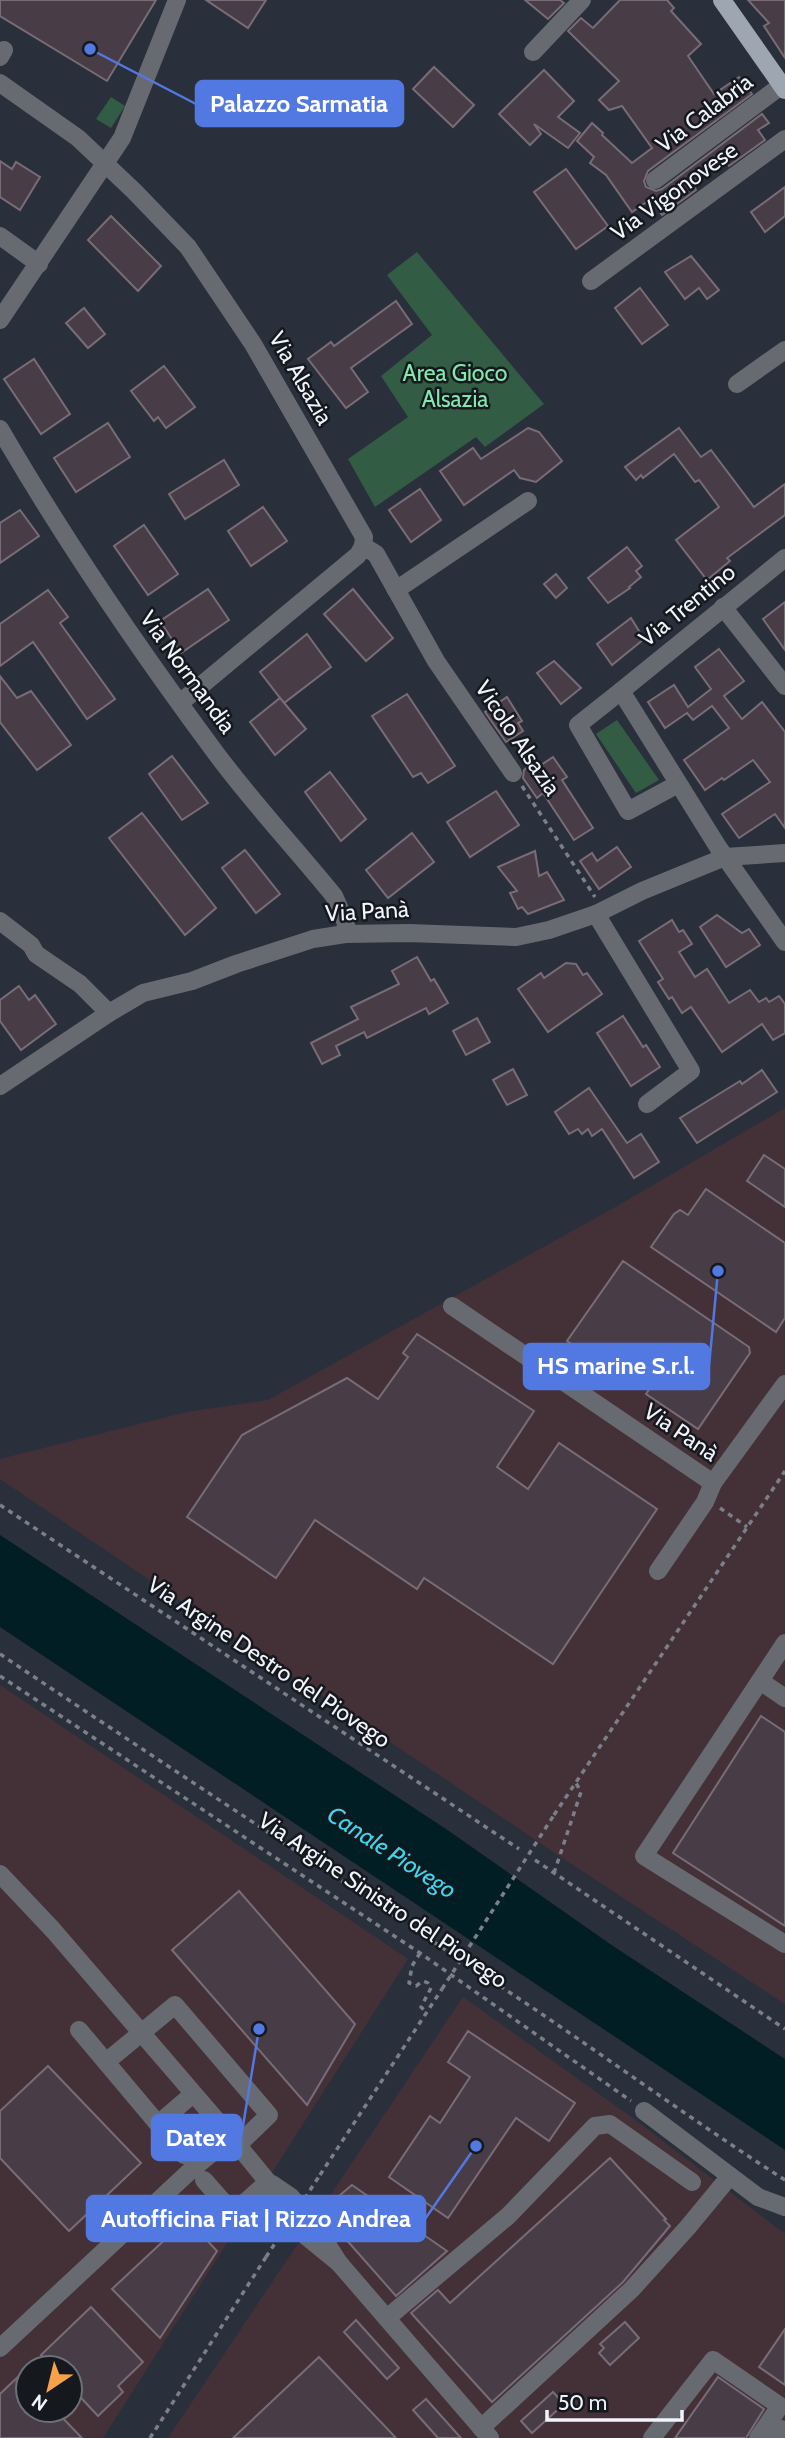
<svg xmlns="http://www.w3.org/2000/svg" width="785" height="2438" viewBox="0 0 785 2438" font-family="Cabin,sans-serif">
<rect width="100%" height="100%" fill="#2a303b"/>
<g fill="#443138" fill-rule="evenodd">
<polygon points="785,1108 785,2004 561,1857 0,1479 0,1459 187,1412 268,1400 619,1205"/>
<path d="M0 1685 408 1959 103 2438H0ZM28 2368H70V2410H28Z"/>
<polygon points="463,1997 630,2116 785,2234 785,2438 168,2438"/>
</g>
<g fill="#325c44">
<polygon points="111,97 125,106 111,128 96,119"/>
<polygon points="417,252 544,404 485,447 476,437 375,507 348,459 408,417 381,376 432,335 387,275"/>
<polygon points="617,720 659,780 636,793 596,734"/>
</g>
<polygon fill="#001e23" points="0,1535 446,1829 613,1946 785,2059 785,2150 0,1627"/>
<g fill="#483d47" stroke="#786c76" stroke-width="2">
<polygon points="0,0 156,0 107,81 0,16"/>
<polygon points="206,0 266,0 248,28"/>
<polygon points="525,0 560,0 564,3 548,19"/>
<polygon points="620,0 667,0 674,8 671,11 701,44 688,56 714,94 739,77 752,94 648,171 644,181 646,187 656,191 662,189 762,114 769,123 758,130 765,140 729,166 725,161 692,183 696,190 662,215 651,199 632,212 606,175 590,163 594,157 577,141 592,123 603,133 602,135 632,163 652,148 622,106 609,110 599,100 619,81 568,31 581,18 593,28"/>
<polygon points="748,0 785,0 785,58 764,26 769,23"/>
<polygon points="434,67 474,105 453,127 413,89"/>
<polygon points="544,70 574,101 558,117 580,133 568,148 534,124 541,134 530,145 499,114"/>
<polygon points="0,161 12,169 16,162 40,177 20,210 0,197"/>
<polygon points="566,169 608,226 576,249 534,192"/>
<polygon points="785,187 785,216 765,232 751,212"/>
<polygon points="111,216 161,266 138,291 88,240"/>
<polygon points="691,256 719,290 707,299 699,288 685,299 665,272"/>
<polygon points="640,288 668,325 642,344 615,308"/>
<polygon points="396,301 412,324 351,368 368,392 346,408 308,359 331,342 334,346"/>
<polygon points="84,308 105,334 88,348 66,323"/>
<polygon points="34,359 70,414 41,434 4,379"/>
<polygon points="164,366 195,407 166,428 158,417 154,421 131,391"/>
<polygon points="108,423 130,457 76,492 54,458"/>
<polygon points="528,428 539,432 562,461 536,482 520,478 514,470 464,505 440,471 473,448 481,459"/>
<polygon points="679,428 701,457 711,450 754,507 785,484 785,515 727,558 730,561 707,580 676,540 719,507 699,480 695,482 674,454 643,478 641,475 636,480 625,467"/>
<polygon points="224,460 239,485 185,519 169,494"/>
<polygon points="420,489 441,520 411,542 389,510"/>
<polygon points="263,507 287,541 251,566 228,531"/>
<polygon points="20,510 39,536 0,563 0,523"/>
<polygon points="144,525 178,574 148,595 114,546"/>
<polygon points="627,547 642,566 636,571 641,577 629,587 630,588 608,603 588,578"/>
<polygon points="556,574 567,588 556,598 544,584"/>
<polygon points="208,589 229,620 181,653 160,621"/>
<polygon points="353,589 393,638 366,661 324,614"/>
<polygon points="48,590 68,617 60,623 115,699 87,719 33,642 0,666 0,624"/>
<polygon points="785,602 785,650 763,619"/>
<polygon points="631,618 644,639 612,665 597,644"/>
<polygon points="307,634 331,667 284,703 260,672"/>
<polygon points="719,649 744,681 724,696 742,719 762,702 785,732 785,828 775,814 739,838 722,814 770,782 753,760 724,780 722,778 705,790 684,760 729,728 712,706 693,720 687,713 665,728 648,702 674,685 688,707 711,689 695,667"/>
<polygon points="554,661 581,688 561,704 537,673"/>
<polygon points="0,676 17,698 31,691 71,745 37,770 0,722"/>
<polygon points="407,694 455,766 428,783 421,773 413,777 372,716"/>
<polygon points="507,697 522,721 518,723 523,731 506,742 485,712"/>
<polygon points="280,698 306,729 275,755 250,722"/>
<polygon points="172,756 208,803 182,820 149,774"/>
<polygon points="553,757 567,777 562,780 593,828 574,840 543,793 537,798 523,778 524,770 537,760 541,765"/>
<polygon points="330,772 366,819 341,841 305,792"/>
<polygon points="496,791 519,825 470,857 447,822"/>
<polygon points="142,813 216,908 185,935 109,838"/>
<polygon points="412,833 434,862 388,898 366,870"/>
<polygon points="617,847 631,867 599,889 580,861 592,853 597,861"/>
<polygon points="245,850 280,894 256,913 222,868"/>
<polygon points="535,851 539,876 547,872 564,900 528,914 522,907 518,909 510,893 517,891 498,867"/>
<polygon points="717,915 742,933 749,929 760,945 726,967 700,927"/>
<polygon points="672,920 679,932 683,930 692,944 679,952 695,977 707,969 729,1003 750,990 759,1002 766,998 769,1002 779,996 785,1004 785,1033 773,1040 762,1024 722,1052 691,1007 682,1013 672,997 669,999 658,982 663,979 639,941"/>
<polygon points="417,957 431,981 434,979 448,1003 429,1014 426,1008 367,1038 364,1032 336,1046 340,1055 322,1064 311,1043 358,1019 351,1007 399,984 392,971"/>
<polygon points="566,963 576,964 583,975 587,973 602,994 548,1032 518,989 541,973 544,978"/>
<polygon points="19,986 29,1000 35,995 56,1024 21,1050 0,1021 0,1000"/>
<polygon points="623,1016 643,1047 646,1045 660,1067 631,1086 597,1033"/>
<polygon points="477,1018 490,1042 466,1055 453,1031"/>
<polygon points="513,1069 527,1095 507,1105 493,1080"/>
<polygon points="762,1070 777,1092 697,1143 680,1118 740,1081 742,1084"/>
<polygon points="589,1088 627,1143 641,1134 659,1162 634,1178 602,1129 592,1136 588,1129 582,1134 578,1129 569,1134 555,1112"/>
<polygon points="764,1155 785,1169 785,1207 747,1181"/>
<polygon points="706,1189 785,1243 785,1318 776,1332 651,1247 674,1214 680,1210 688,1215"/>
<polygon points="623,1261 749,1347 750,1353 698,1429 646,1394 664,1367 637,1350 619,1376 567,1341"/>
<polygon points="417,1334 534,1411 497,1467 528,1489 559,1443 657,1509 553,1664 424,1578 417,1589 315,1520 276,1578 187,1517 242,1435 347,1378 378,1399 408,1357 403,1353"/>
<polygon points="761,1716 785,1732 785,1926 673,1853"/>
<polygon points="239,1891 355,2024 307,2105 172,1950"/>
<polygon points="468,2031 575,2103 549,2141 516,2118 448,2218 389,2177 430,2116 440,2123 470,2077 448,2062"/>
<polygon points="48,2066 141,2163 69,2231 0,2158 0,2111"/>
<polygon points="610,2158 666,2219 664,2220 670,2226 623,2282 492,2402 411,2313 438,2290 450,2303"/>
<polygon points="352,2185 447,2251 396,2296 321,2211"/>
<polygon points="187,2219 217,2251 160,2338 112,2289"/>
<polygon points="91,2307 143,2362 118,2386 123,2392 98,2416 70,2386 70,2368 53,2368 41,2355"/>
<polygon points="356,2320 399,2368 387,2379 344,2332"/>
<polygon points="625,2322 639,2338 610,2365 599,2353 604,2348 600,2344"/>
<polygon points="785,2329 785,2385 759,2367"/>
<polygon points="319,2357 396,2438 233,2438"/>
<polygon points="21,2374 28,2382 28,2410 55,2410 82,2438 0,2438 0,2394"/>
<polygon points="718,2377 764,2409 746,2438 675,2438"/>
<polygon points="553,2392 564,2404 532,2433 521,2421"/>
<polygon points="426,2399 461,2438 438,2438 413,2410"/>
</g>
<g fill="none" stroke-linecap="round" stroke-linejoin="round">
<g stroke="#7a7f88" stroke-width="3.5" stroke-dasharray="5 5" stroke-linecap="butt">
<polyline points="522,786 595,897"/>
<polyline points="0,1505 519,1849"/>
<polyline points="720,1508 747,1527"/>
<path d="M0 1654C171 1769 343 1881 515 1996 605 2056 693 2121 785 2180"/>
<polyline points="0,1676 420,1953 631,2101"/>
<polyline points="554,1815 785,1471"/>
<polyline points="535,1860 785,2029"/>
<polyline points="554,1873 581,1792 576,1783"/>
<polyline points="420,1953 412,1966 409,1983 416,1986 423,1981 428,1983 431,1988 421,2007 426,2012"/>
<polyline points="320,2175 442,1989"/>
<polyline points="150,2438 266,2257"/>
</g>
<g stroke="#676b71" stroke-width="18">
<polyline points="533,52 582,0"/>
<polyline points="0,57 4,50"/>
<polyline points="0,83 78,138 134,191 188,247 253,344 364,537 363,546 358,555 180,703"/>
<polyline points="655,180 782,85"/>
<polyline points="0,236 39,264"/>
<polyline points="591,281 785,139"/>
<polyline points="0,320 122,138 177,0"/>
<polyline points="737,384 785,350"/>
<path d="M0 429C65 541 138 648 215 752 252 802 295 848 334 896L346 923 345 934"/>
<polyline points="363,546 376,554 436,661 513,773"/>
<polyline points="785,558 621,691 718,847 785,942"/>
<polyline points="396,590 528,501"/>
<polyline points="723,607 785,686"/>
<polyline points="621,691 578,725 628,811 678,784"/>
<polyline points="596,914 691,1071 647,1104"/>
<polyline points="0,921 31,945 36,954 80,984 109,1013"/>
<polyline points="0,1086 109,1013 143,993 192,981 236,964 313,939 345,934 409,933 516,937 549,930 596,914 642,891 725,857 785,853"/>
<polyline points="452,1306 713,1483 785,1384"/>
<polyline points="658,1571 705,1502 713,1483"/>
<polyline points="785,1643 644,1856 785,1944"/>
<polyline points="760,1681 785,1698"/>
<polyline points="0,1874 53,1930 231,2137 268,2182 283,2208 307,2237 339,2263"/>
<polyline points="79,2030 184,2155"/>
<polyline points="106,2062 175,2005 269,2115 238,2145"/>
<polyline points="644,2111 758,2197 785,2207"/>
<polyline points="158,2124 193,2094"/>
<polyline points="204,2180 233,2213 268,2182"/>
<polyline points="272,2184 291,2197 317,2228 339,2263 490,2438"/>
<polyline points="387,2318 508,2216 595,2126 610,2124 692,2182"/>
<polyline points="0,2348 190,2171 231,2137"/>
<polyline points="481,2428 631,2290 688,2227 730,2176"/>
<polyline points="652,2438 713,2360 780,2406 758,2438"/>
<polyline points="774,2438 781,2429 785,2432"/>
</g>
<polyline stroke="#9ea6b1" stroke-width="18" points="722,0 785,90"/>
<g stroke="#7a7f88" stroke-width="3.5" stroke-dasharray="5 5" stroke-linecap="butt">
<polyline points="442,1989 554,1815"/>
<polyline points="266,2257 320,2175"/>
</g>
</g>
<g text-anchor="middle" dominant-baseline="central" stroke-width="5" stroke-linejoin="round" paint-order="stroke">
<g font-size="23" fill="#f1f4fc" stroke="#15181d">
<text transform="translate(704 113) rotate(-37)">Via Calabria</text>
<text transform="translate(674 191) rotate(-36)">Via Vigonovese</text>
<text transform="translate(301 378) rotate(60)">Via Alsazia</text>
<text transform="translate(687 605) rotate(-39)">Via Trentino</text>
<text transform="translate(188 672) rotate(54)">Via Normandia</text>
<text transform="translate(518 738) rotate(56)">Vicolo Alsazia</text>
<text transform="translate(367 911) rotate(-3)">Via Panà</text>
<text transform="translate(681 1432) rotate(34)">Via Panà</text>
<text transform="translate(269 1662) rotate(34)">Via Argine Destro del Piovego</text>
<text transform="translate(383 1900) rotate(34)">Via Argine Sinistro del Piovego</text>
</g>
<g font-size="23" fill="#82e9ae" stroke="#15181d">
<text x="455" y="373">Area Gioco<tspan x="455" dy="26">Alsazia</tspan></text>
</g>
<g font-size="24" font-style="italic" fill="#3bd7ee" stroke="#15181d">
<text transform="translate(392 1852) rotate(33)">Canale Piovego</text>
</g>
</g>
<path fill="none" stroke="#5278e1" stroke-width="2.5" d="M90 49L196 104M718 1271L709 1366M259 2029L241 2138M476 2146L425 2219"/>
<g fill="#5278e1" stroke="#15181d" stroke-width="2.5">
<circle cx="90" cy="49" r="7"/>
<circle cx="718" cy="1271" r="7"/>
<circle cx="259" cy="2029" r="7"/>
<circle cx="476" cy="2146" r="7"/>
</g>
<g fill="#5278e1" stroke="#5278e1" stroke-width="2.5">
<rect x="196" y="81" width="207" height="45" rx="7"/>
<rect x="524" y="1344" width="185" height="45" rx="7"/>
<rect x="152" y="2115" width="89" height="45" rx="7"/>
<rect x="87" y="2196" width="338" height="45" rx="7"/>
</g>
<g font-size="24" text-anchor="middle" font-weight="bold" fill="#fff">
<text x="299" y="112">Palazzo Sarmatia</text>
<text x="616" y="1374">HS marine S.r.l.</text>
<text x="196" y="2146">Datex</text>
<text x="256" y="2227">Autofficina Fiat | Rizzo Andrea</text>
</g>
<g transform="translate(49 2389) rotate(215)"><circle r="33" fill="#15181d" stroke="#6d7076" stroke-width="2"/>
<path d="M0-5L12 26L0 18L-12 26Z" fill="#f7a149"/>
<text y="-10" font-size="19" font-weight="bold" text-anchor="middle" fill="#f1f4fc">N</text>
</g>
<path d="M547 2410v10h135v-10" fill="none" stroke="#f1f4fc" stroke-width="3.5"/>
<text x="558" y="2410" font-size="21" fill="#f1f4fc" stroke="#15181d" stroke-width="5" paint-order="stroke">50 m</text>
</svg>
